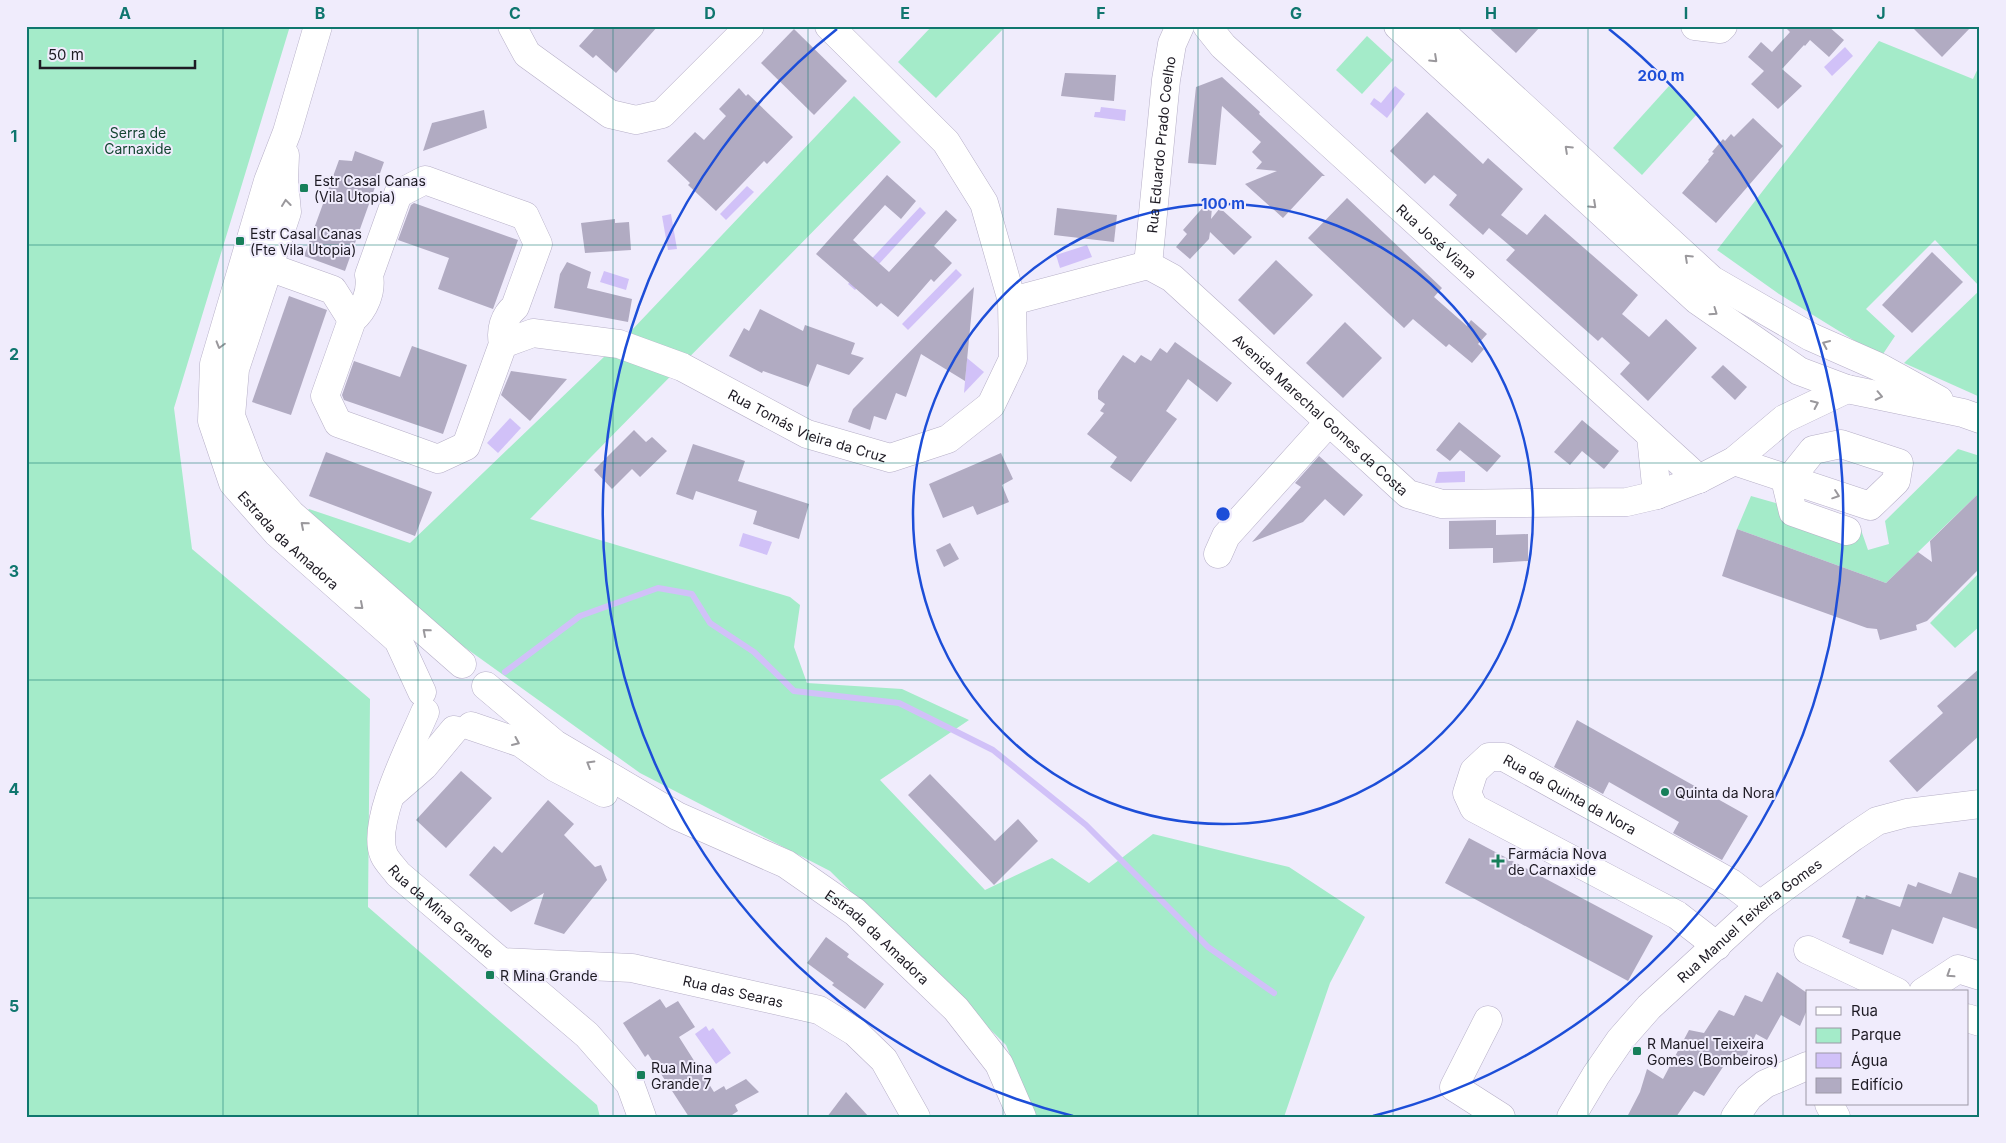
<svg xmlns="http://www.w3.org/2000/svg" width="2006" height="1143" viewBox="0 0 2006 1143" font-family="Inter,sans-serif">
<rect width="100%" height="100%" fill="#f0ecfc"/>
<g fill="#a4ebc9">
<polygon points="26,26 290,26 174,408 192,549 370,699 368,907 597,1105 600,1117 26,1117"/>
<polygon points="932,26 1006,26 936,98 898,62"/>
<polygon points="1367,36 1393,60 1362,94 1336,70"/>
<polygon points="1879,41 1973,79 1980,64 1980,287 1935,240 1866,309 1895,336 1881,357 1779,294 1717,250"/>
<polygon points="1669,86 1698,113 1642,175 1613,148"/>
<polygon points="854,96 901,142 530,519 790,597 800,605 794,647 807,683 902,689 969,720 880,780 985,890 1052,858 1089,883 1153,834 1289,867 1365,917 1330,983 1284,1117 1035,1117 1006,1045 830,871 640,773 428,621 305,513 309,509 410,543 630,332"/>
<polygon points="1980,290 1980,397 1904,363"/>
<polygon points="1958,449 1980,456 1980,492 1886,583 1737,529 1751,496 1860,527 1868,550 1889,544 1885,521"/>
<polygon points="1980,572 1980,626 1955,648 1930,623"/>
</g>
<g fill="#d1c1f8">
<polygon points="1845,47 1853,56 1832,76 1824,67"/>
<polygon points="1395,86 1405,94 1387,118 1370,104 1374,98 1381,103"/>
<polygon points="1101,107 1126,110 1125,121 1094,117 1095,112 1100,112"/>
<polygon points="747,186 754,192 726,220 720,214"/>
<polygon points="920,207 926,213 855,290 848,284"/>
<polygon points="671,214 677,249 668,250 662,216"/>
<polygon points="1087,245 1092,257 1060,268 1056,255"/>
<polygon points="956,269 962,275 908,330 902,324"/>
<polygon points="604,271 629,279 626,290 600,282"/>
<polygon points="967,358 984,372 964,393"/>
<polygon points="510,418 521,428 498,453 487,443"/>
<polygon points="1465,471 1465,482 1435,483 1438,472"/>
<polygon points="743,533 772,542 767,555 739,546"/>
<polygon points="706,1026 709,1031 713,1028 731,1053 716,1064 695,1034"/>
</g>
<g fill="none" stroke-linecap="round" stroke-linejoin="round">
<polyline stroke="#d1c1f8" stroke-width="6" points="505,672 580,616 658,588 692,594 710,623 754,652 794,691 899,703 993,750 1086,825 1208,947 1274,993"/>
</g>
<g fill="#b1abc2">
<polygon points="597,26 658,26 616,73 596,55 593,58 579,46"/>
<polygon points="1487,26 1541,26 1516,53"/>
<polygon points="1784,26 1828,26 1844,40 1829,57 1810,40 1805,46 1804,45 1782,69 1802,86 1778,109 1751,84 1764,71 1748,57 1761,42 1772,52 1790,32"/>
<polygon points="1911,26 1972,26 1942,57"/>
<polygon points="794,29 847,81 814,115 761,63"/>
<polygon points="1065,73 1116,75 1114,101 1061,96"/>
<polygon points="1222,77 1260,112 1259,114 1325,176 1322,176 1283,218 1245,184 1277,171 1256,169 1262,162 1252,152 1261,142 1222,106 1216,165 1188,163 1196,87"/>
<polygon points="739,88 746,96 748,94 793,137 767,164 764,161 716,211 688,185 690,183 667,161 695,132 704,140 726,116 719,109"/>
<polygon points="484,110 487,128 423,151 432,123"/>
<polygon points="1427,112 1483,164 1488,158 1523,189 1501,215 1527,235 1545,214 1638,295 1622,314 1649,337 1666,319 1697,348 1648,401 1620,374 1630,363 1602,337 1598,341 1506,260 1515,250 1489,228 1483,235 1449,205 1457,195 1434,175 1425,184 1390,151"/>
<polygon points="1753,118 1783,146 1716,223 1682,193 1709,161 1708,160 1714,153 1712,152 1723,139 1725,141 1731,134 1734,137"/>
<polygon points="355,151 384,162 345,271 304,256 339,160 352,161"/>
<polygon points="887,175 916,201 901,219 885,205 853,240 889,272 946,210 957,220 934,246 952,263 934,282 931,279 898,317 881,303 877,307 816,254"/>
<polygon points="1213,196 1211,219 1220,208 1252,237 1234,255 1210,232 1209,239 1190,259 1176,247 1187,234 1183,230"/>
<polygon points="1347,198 1442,288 1434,297 1467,326 1471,320 1487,334 1478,344 1484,349 1472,363 1449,344 1446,347 1413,319 1404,328 1308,238"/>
<polygon points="414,203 518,240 493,309 438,289 449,258 398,240 411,205"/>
<polygon points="1057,208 1117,215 1114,242 1054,235"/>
<polygon points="615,219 615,223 629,222 631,250 585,253 581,223"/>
<polygon points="1932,252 1963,282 1912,333 1882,305"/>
<polygon points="1276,260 1313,295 1274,335 1238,300"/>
<polygon points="567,262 591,272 587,288 632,299 628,322 554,308 560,274"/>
<polygon points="974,287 965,381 921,354 906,397 896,393 886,420 874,416 870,430 848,422 853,409"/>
<polygon points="289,296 327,310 291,415 252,402"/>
<polygon points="760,309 803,331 805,325 855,343 851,354 864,358 849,375 817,364 808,387 763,371 762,373 729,356 744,328 749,331"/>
<polygon points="1345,322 1382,358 1343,398 1306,363"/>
<polygon points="1175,342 1232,383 1217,402 1188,379 1166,411 1177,419 1131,482 1110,467 1117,457 1087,434 1104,413 1100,411 1105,404 1098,399 1098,391 1123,355 1135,363 1141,355 1151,361 1160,348 1167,353"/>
<polygon points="412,346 467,365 443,434 344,400 342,395 354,361 400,377"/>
<polygon points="1723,365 1747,387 1735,400 1711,377"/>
<polygon points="511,371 567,379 530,421 501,395"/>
<polygon points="1582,420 1619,451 1604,469 1582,451 1570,465 1554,452"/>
<polygon points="1459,422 1501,456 1487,472 1460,450 1450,461 1436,450"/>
<polygon points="634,430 646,442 652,437 667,451 640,477 632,469 612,489 594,470"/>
<polygon points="693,444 745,461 738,481 809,504 799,539 753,524 757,511 696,491 693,500 676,494"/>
<polygon points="326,452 432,492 415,536 309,496"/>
<polygon points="1001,453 1013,479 1002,485 1009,502 977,515 973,506 943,518 929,484"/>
<polygon points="1319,456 1363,495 1344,516 1325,499 1303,522 1252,542 1301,487 1295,483"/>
<polygon points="1980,492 1980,568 1927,621 1916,625 1917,630 1880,640 1877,629 1867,628 1722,576 1737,529 1886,583 1918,552 1932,562 1930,541"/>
<polygon points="1496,520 1496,535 1528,534 1528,561 1493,563 1493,548 1449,549 1449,521"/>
<polygon points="950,543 959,559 944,567 936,550"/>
<polygon points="1980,668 1980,735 1917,792 1889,761 1943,713 1937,706"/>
<polygon points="1577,720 1748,816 1722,860 1673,833 1679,822 1609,782 1603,794 1554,767"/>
<polygon points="461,771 492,798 446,848 416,820"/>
<polygon points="930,774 995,841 1018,819 1038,841 994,885 908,795"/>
<polygon points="548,800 574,824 564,835 595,867 601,865 607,880 564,934 534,924 544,893 511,912 469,875 494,846 502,853"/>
<polygon points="1469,838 1653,936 1628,981 1445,883"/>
<polygon points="1959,872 1980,879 1980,930 1943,917 1933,944 1892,929 1883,955 1849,943 1850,940 1842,937 1857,896 1865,899 1866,895 1900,907 1908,884 1916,887 1918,882 1951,894"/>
<polygon points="826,937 849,954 847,957 884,984 865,1009 832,985 834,983 807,963"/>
<polygon points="1777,972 1807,993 1807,1010 1800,1026 1781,1015 1767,1040 1756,1034 1744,1060 1732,1053 1704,1096 1694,1091 1676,1117 1627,1117 1640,1092 1647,1069 1663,1079 1689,1030 1704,1033 1719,1010 1734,1016 1745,995 1762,1002"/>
<polygon points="660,999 666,1008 678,1001 695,1027 679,1037 714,1092 724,1086 726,1090 746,1079 759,1092 735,1105 738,1111 729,1117 689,1117 648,1054 645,1057 623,1023"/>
<polygon points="846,1092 869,1117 827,1117"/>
</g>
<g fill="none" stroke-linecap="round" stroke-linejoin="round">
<defs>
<g id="minor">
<path id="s1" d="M318 26 287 132 268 181 214 364 212 421 233 483 277 533 398 640 422 692"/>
<polyline points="512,26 527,54 610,114 636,120 662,114 750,26"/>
<path id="s2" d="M1207 26 1223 46 1699 479"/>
<polyline points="1398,26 1697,300 1799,371 1847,389 1963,413 1980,419"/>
<polyline points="1435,26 1712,280 1811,337 1879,367 1939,400"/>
<polyline points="1695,26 1720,29 1723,26"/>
<polyline points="285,155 284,180 287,212 235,369 231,416 251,468 291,514 462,664"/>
<path d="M425 180 525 216 538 244 515 307C504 316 500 330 503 344L466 446 438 459 338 423 325 396 352 320C365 309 372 291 369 275L398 194Z"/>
<polyline points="259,253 269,267 333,290 352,320"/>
<path id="s3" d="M1148 265 1166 80 1172 44 1180 26"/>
<path id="s4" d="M1012 301 1148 265 1172 278 1408 494 1442 504 1627 502 1657 495 1699 479 1734 461 1784 419 1847 389"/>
<path id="s5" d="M503 344 533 333 619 344 682 367 807 434 890 458 948 439 991 405 1013 359 1012 301 984 203 946 142 829 26"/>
<polyline points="1651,436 1657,495"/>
<polyline points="1734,461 1870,506 1896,481 1899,463 1841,444 1813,450 1789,480"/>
<polyline points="1785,479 1793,512 1847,531"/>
<polyline points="1218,554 1226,536 1329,422"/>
<path id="s6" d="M486 686 555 744 677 816 786 864 855 912 956 1009 999 1064 1022 1117"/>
<path id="s7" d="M425 712C412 743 370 823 384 855 387 862 394 868 398 874L587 1035 630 1084 642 1117"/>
<polyline points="471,726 521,743 556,768 604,793"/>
<polyline points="393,793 424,766 454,730"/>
<path id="s8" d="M1717 946 1677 915 1474 808 1467 793 1474 771 1489 757H1504L1731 883 1760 905"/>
<polyline points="1808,950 1897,992"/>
<path id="s9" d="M500 962 632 968 819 1010 855 1032 884 1060 916 1117"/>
<polyline points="1923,992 1958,969 1980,976"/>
<polyline points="1967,1018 1980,1022"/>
<polyline points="1488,1020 1454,1087 1501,1117"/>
<polyline points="1829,1104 1836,1117"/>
<path id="s10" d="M1571 1117 1596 1075 1620 1040 1649 1007 1760 905 1853 837 1877 821 1907 813 1980 804"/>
<polyline points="1735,1117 1749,1097 1765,1084 1807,1066"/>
</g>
</defs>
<use href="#minor" stroke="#b6afc7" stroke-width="29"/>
<use href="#minor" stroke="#fff" stroke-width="28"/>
</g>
<defs><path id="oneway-chevron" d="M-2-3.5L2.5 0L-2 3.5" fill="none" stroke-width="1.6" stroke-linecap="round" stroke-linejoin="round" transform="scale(1.25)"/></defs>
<g stroke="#9a989c">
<use href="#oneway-chevron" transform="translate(1434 59) rotate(43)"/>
<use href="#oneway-chevron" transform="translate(1568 149) rotate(-137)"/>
<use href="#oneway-chevron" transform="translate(286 203) rotate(-97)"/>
<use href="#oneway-chevron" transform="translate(1593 205) rotate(43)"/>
<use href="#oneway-chevron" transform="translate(1688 258) rotate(-137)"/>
<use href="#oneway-chevron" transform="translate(1714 312) rotate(35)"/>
<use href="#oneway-chevron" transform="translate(1826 344) rotate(-156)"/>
<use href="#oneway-chevron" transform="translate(220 345) rotate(106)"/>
<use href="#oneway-chevron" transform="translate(1879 396) rotate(12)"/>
<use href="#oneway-chevron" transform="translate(1815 404) rotate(-25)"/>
<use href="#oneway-chevron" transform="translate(1836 495) rotate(19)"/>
<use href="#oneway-chevron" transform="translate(304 525) rotate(-139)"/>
<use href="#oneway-chevron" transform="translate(360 606) rotate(41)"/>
<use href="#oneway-chevron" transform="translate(426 632) rotate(-139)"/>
<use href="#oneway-chevron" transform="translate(516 742) rotate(24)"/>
<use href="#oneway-chevron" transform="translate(590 764) rotate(-149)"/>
<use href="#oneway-chevron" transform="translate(1950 974) rotate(147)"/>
</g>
<path fill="none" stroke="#0f766e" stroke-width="1" stroke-opacity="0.55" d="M223 26V1117M418 26V1117M613 26V1117M808 26V1117M1003 26V1117M1198 26V1117M1393 26V1117M1588 26V1117M1783 26V1117M26 245H1980M26 463H1980M26 680H1980M26 898H1980"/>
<g fill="none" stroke="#1d4ed8" stroke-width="2.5">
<circle cx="1223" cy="514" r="310"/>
<path d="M1073 1116A620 620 0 0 1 837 29M1609 29A620 620 0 0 1 1373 1116"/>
</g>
<g fill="#177f5a" stroke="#f0ecfc" stroke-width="2">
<rect x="299" y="183" width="10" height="10" rx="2.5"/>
<rect x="235" y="236" width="10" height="10" rx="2.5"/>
<circle cx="1665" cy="792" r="5"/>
<path d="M1495.5 853.5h5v5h5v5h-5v5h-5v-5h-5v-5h5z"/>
<rect x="485" y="970" width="10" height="10" rx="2.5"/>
<rect x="1632" y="1046" width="10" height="10" rx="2.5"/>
<rect x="636" y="1070" width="10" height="10" rx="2.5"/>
</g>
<g text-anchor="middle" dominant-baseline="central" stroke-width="4" stroke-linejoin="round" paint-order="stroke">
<g font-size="14" fill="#134531" stroke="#f0ecfc">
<text x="138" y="132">Serra de<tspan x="138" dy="16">Carnaxide</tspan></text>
</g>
<g font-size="14" fill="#1e1b24" stroke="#f0ecfc">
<text stroke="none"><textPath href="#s3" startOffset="121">Rua Eduardo Prado Coelho</textPath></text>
<text stroke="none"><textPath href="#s2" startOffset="315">Rua José Viana</textPath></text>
<text stroke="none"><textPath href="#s4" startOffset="370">Avenida Marechal Gomes da Costa</textPath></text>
<text stroke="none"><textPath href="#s5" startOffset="325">Rua Tomás Vieira da Cruz</textPath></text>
<text stroke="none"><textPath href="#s1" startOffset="556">Estrada da Amadora</textPath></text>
<text stroke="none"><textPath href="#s8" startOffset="431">Rua da Quinta da Nora</textPath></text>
<text stroke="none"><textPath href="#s7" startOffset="232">Rua da Mina Grande</textPath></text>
<text stroke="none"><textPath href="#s10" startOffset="268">Rua Manuel Teixeira Gomes</textPath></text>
<text stroke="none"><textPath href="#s6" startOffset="468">Estrada da Amadora</textPath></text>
<text stroke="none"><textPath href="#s9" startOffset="236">Rua das Searas</textPath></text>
</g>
<g font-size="14" fill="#1e1b24" stroke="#f0ecfc" text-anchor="start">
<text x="314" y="180">Estr Casal Canas<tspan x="314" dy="16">(Vila Utopia)</tspan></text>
<text x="250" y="233">Estr Casal Canas<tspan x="250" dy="16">(Fte Vila Utopia)</tspan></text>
<text x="1675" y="792">Quinta da Nora</text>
<text x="1508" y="853">Farmácia Nova<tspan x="1508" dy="16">de Carnaxide</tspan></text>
<text x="500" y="975">R Mina Grande</text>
<text x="1647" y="1043">R Manuel Teixeira<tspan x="1647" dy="16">Gomes (Bombeiros)</tspan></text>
<text x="651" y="1067">Rua Mina<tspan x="651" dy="16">Grande 7</tspan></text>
</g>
</g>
<circle cx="1223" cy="514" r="8" fill="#1d4ed8" stroke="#f0ecfc" stroke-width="2.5"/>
<g font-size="15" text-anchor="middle" font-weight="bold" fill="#1d4ed8" stroke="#f0ecfc" stroke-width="4" stroke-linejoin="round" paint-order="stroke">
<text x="1661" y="81">200 m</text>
<text x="1223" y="209">100 m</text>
</g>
<rect width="2006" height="1143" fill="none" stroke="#f0ecfc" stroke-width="55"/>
<rect x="1806" y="990" width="162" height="115" fill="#f0ecfc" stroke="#9c98a6"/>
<rect x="1816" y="1007" width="25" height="8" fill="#ffffff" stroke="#9c98a6"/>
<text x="1851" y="1016" font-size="15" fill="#1e1b24">Rua</text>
<rect x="1816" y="1028" width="25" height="15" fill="#a4ebc9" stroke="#9c98a6"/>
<text x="1851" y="1040" font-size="15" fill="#1e1b24">Parque</text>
<rect x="1816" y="1053" width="25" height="15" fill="#d1c1f8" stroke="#9c98a6"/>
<text x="1851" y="1066" font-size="15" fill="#1e1b24">Água</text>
<rect x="1816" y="1078" width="25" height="15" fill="#b1abc2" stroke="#9c98a6"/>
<text x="1851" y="1090" font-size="15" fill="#1e1b24">Edifício</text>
<path d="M40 60v8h155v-8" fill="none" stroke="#1e1b24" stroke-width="2.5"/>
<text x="48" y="60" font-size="15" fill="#1e1b24" stroke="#f0ecfc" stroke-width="4" paint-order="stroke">50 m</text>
<rect x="28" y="28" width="1950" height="1088" fill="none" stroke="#0f766e" stroke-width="2"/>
<g font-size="16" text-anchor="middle" font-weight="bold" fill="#0f766e">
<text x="125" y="19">A</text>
<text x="320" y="19">B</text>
<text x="515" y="19">C</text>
<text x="710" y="19">D</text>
<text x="905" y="19">E</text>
<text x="1101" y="19">F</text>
<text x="1296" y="19">G</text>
<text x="1491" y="19">H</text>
<text x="1686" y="19">I</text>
<text x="1881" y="19">J</text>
<text x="14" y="142">1</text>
<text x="14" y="360">2</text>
<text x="14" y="577">3</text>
<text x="14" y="795">4</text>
<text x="14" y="1012">5</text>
</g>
</svg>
